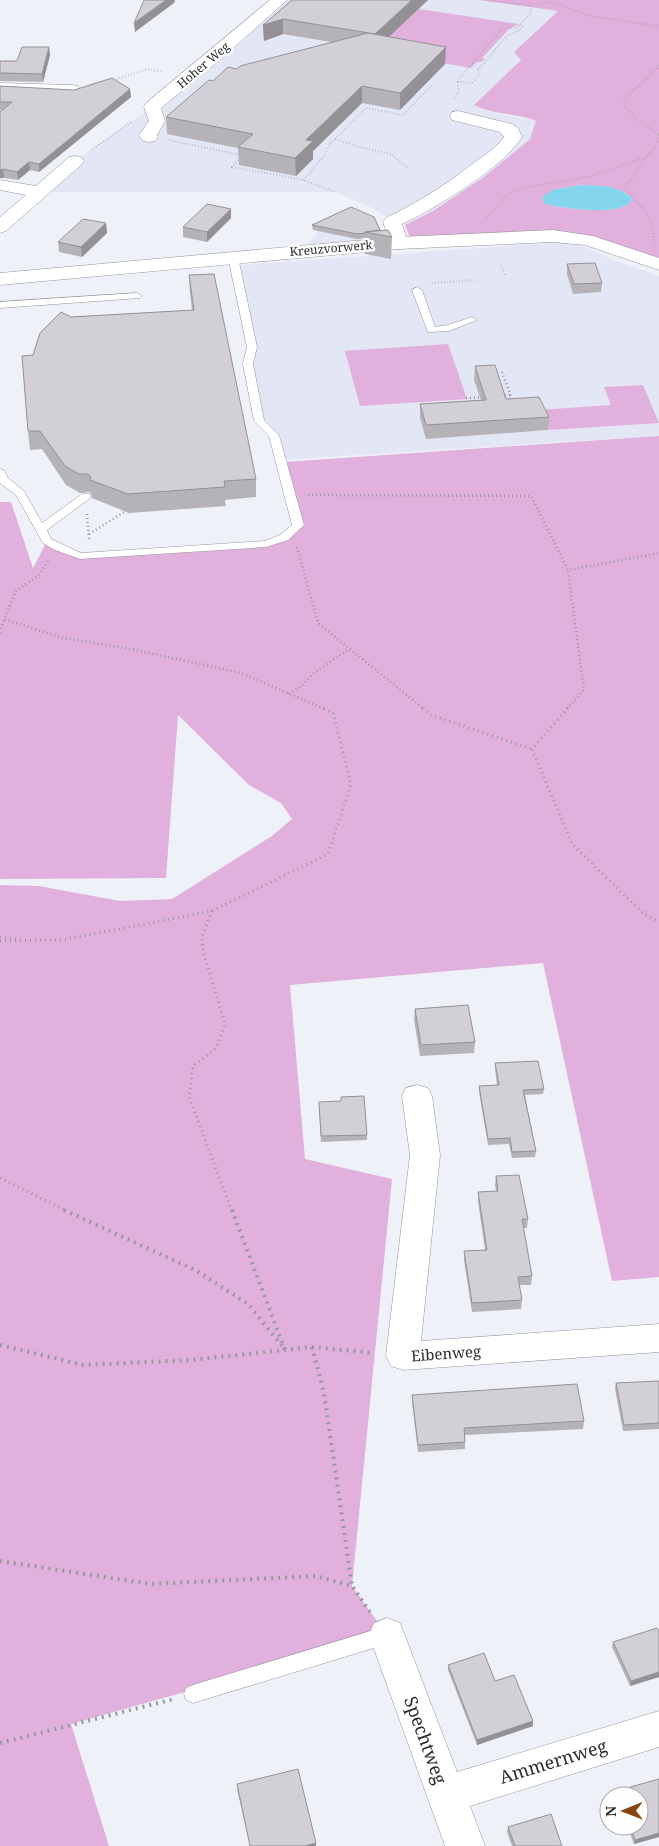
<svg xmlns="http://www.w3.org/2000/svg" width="659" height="1846" viewBox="0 0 659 1846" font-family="'Noto Serif',serif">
<rect width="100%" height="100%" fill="#eff1f8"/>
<g fill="#e3e6f5">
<polygon points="279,0 479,0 558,11 515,51 521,60 474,105 486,111 537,121 530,139 484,177 433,211 405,225 392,222 373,208 335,192 39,192 75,161 155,105"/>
<polygon points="322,227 382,238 317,245 308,243"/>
<polygon points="562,242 583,246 614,260 659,276 659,436 282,460 274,435 259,421 248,364 252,347 241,265"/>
</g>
<g fill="#e2b0dc" fill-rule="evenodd">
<path d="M479 0H659V261L591 238 411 240 405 225 433 211 484 177 530 139 536 121C516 113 493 115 474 105L521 60 514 52 558 11ZM581 185C595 187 626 186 632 200 622 217 566 208 549 205L553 190Z"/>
<polygon points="419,9 519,24 509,29 482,58 485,59 481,62 477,62 471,68 374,51"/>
<polygon points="448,344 467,399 360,406 345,351"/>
<polygon points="643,385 659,423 548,430 538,410 611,405 604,387"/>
<polygon points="659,436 659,1277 612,1281 543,963 290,985 305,1159 392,1179 352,1586 387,1635 71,1724 109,1846 0,1846 0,885 39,886 120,901 172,899 272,836 292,819 281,803 249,785 178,715 166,878 0,879 0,502 11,502 33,568 47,541 80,556 266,544 298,525 285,462"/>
</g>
<path fill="#86d5ee" d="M581 185 608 186 622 191 631 197 632 200C622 217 566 208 549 205L544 203 542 197 553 190Z"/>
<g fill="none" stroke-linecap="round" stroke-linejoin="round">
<defs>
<g id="lane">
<polygon points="233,254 238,257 257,347 253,364 264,420 279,435 304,525 288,540 266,547 80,559 55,550 43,543 16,495 0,483 0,469 4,470 8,478 24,491 42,523 82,494 90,494 91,496 90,498 47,530 51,539 81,553 265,541 280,535 292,525 269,436 254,421 243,364 247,347 228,257"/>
<polygon points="417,287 422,290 435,327 448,325 472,317 477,320 449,331 428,332 412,290"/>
<polygon points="137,293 142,296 140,298 0,308 0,302"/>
<polygon points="387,1626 394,1629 396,1635 394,1641 387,1644 193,1703 186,1700 184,1694 186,1688 193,1685"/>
</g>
<g id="street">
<polygon points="270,0 287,0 222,58 161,108 165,121 157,135 158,137 155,141 149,142 143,141 139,135 149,121 144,107 146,103"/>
<polygon points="0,83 72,85 78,86 80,90 78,94 72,95 0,93"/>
<path d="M458 111 512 124 518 128 522 137C504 167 434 209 402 224L408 243 406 247 399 249 392 247 383 222 386 218C417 203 447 184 475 162 485 155 497 147 504 137L500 132 452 120 450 116 452 112Z"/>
<polygon points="75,156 81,157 84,161 81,165 6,231 0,233 0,217 26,195 0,190 0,180 36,186 69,157"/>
<polygon points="417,1085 428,1088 432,1096 440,1155 421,1341 659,1324 659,1352 403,1370 391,1366 386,1356 410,1155 402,1096 406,1088"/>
<polygon points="387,1618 400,1623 457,1772 659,1711 659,1747 470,1806 485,1846 445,1846 369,1635 374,1623"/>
</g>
<polygon id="secondary" points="553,230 593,236 659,258 659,270 585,245 553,242 399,249 0,285 0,273 399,237"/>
</defs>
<use href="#lane" stroke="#919399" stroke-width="1"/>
<use href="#street" stroke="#919399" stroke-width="1"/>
<use href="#secondary" stroke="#919399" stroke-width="1"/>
<g stroke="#98999e" stroke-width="2" stroke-dasharray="0.5 2.5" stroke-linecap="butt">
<polyline points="486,0 530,5 551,2 590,16 659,26"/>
<polyline points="659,66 624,100 624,106 638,120 659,135"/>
<polyline points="111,81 148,69 163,72"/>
<polyline points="458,82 460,77 502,29 516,28 520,25"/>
<polyline points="454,99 459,90 458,82 472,83 479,75 478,70 507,36 518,31 523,26 520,25 531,13 530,5"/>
<polyline points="335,139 359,147 391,154 408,168"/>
<polyline points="169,140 241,155"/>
<polyline points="91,150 131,122"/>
<polyline points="240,158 232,167 304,180 335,192"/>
<polyline points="645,159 625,187 650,218 655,243"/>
<polyline points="304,180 324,156 330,144 366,108 403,115 433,84"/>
<polyline points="485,220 507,195 521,188 589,177 646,157 655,148 659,135"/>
<polyline points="501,266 506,277"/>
<polyline points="432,283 476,280"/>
</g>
<g stroke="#98999e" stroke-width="2.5" stroke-dasharray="1 3" stroke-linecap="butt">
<polyline points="502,372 513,402"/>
<polyline points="501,396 511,395"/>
<polyline points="466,398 482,397"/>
<polyline points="308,495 531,496 568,570 659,553"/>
<polyline points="87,514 89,540"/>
<polyline points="89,534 126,511"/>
<polyline points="297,547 318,623 424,709"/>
<polyline points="48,561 38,576 16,591 4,619 59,637 131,649 241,673 325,709"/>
<polyline points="0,633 4,619"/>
<polyline points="289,694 300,687 315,672 349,649"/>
<polyline points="567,709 584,690 568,570"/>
</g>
<g stroke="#98999e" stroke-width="3" stroke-dasharray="1 4" stroke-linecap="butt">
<polyline points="423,708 431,715 532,749"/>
<polyline points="568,708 532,749 572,844 644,914 659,922"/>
<polyline points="212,911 202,936 203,951 225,1024 216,1048 193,1066 189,1097 232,1211"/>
<polyline points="0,937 16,939"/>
<polyline points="0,941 62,940 212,911 328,854 351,784 333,713 322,708"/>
<polyline points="0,1178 67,1211"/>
</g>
<g stroke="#98999e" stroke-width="4" stroke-dasharray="2 5" stroke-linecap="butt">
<polyline points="64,1210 197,1271 248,1304 283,1347"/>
<polyline points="232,1210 285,1350"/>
<polyline points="0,1345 83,1365 192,1360 312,1347 373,1353"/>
<polyline points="312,1347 324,1393 352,1586"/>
<polyline points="0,1561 151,1584 316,1576 352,1586 370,1612"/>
<polyline points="0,1743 174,1699"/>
</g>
<use href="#lane" fill="#fff" fill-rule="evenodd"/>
<use href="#street" fill="#fff" fill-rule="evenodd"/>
<use href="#secondary" fill="#fff" fill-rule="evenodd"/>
</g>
<g fill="#b5b2b8">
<polygon points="292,0 428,0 389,37 445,64 400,110 362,103 313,151 313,159 296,176 239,165 238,148 167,134 166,117 237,69 331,42 283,34 264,41 263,25"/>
<polygon points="49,47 50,55 43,82 0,81 0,61 17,61"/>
<polygon points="0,86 131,97 39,172 30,170 18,180 4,178 0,178 2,110 0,110"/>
<polygon points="231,218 207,242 183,237 183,227"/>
<polygon points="106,223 107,233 82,257 59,252 58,242"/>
<polygon points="312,225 380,230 392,237 391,259 365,254 365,238 357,239 313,230"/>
<polygon points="567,264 602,283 601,292 573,294 567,274"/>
<polygon points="189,275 256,479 256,497 225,500 226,506 129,513 92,498 91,494 90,492 80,493 66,485 42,449 30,450 28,431 33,355 71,317 192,310 190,293"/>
<polygon points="475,366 506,399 549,417 548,430 426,439 420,418 420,404 481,400 474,380"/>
<polygon points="415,1009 475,1042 474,1053 420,1056 414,1020"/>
<polygon points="495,1063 544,1089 543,1094 525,1095 536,1151 535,1157 512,1158 509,1144 488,1145 479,1092 479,1086 497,1085 495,1069"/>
<polygon points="341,1097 367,1135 367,1140 321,1142 319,1107 341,1101"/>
<polygon points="496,1176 528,1219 527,1228 523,1228 532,1276 531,1285 519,1285 522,1300 521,1309 472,1312 464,1260 464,1251 485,1250 478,1201 478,1192 496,1191 495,1185"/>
<polygon points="659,1381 659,1429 623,1431 615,1389 616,1383"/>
<polygon points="412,1395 584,1421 583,1429 465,1435 465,1449 418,1452 412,1402"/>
<polygon points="659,1631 659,1677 630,1686 612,1647 613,1642"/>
<polygon points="448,1665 495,1681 533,1726 477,1745 448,1670"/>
<polygon points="659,1779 659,1837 634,1844 627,1826 639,1826 639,1796 615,1796 616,1791"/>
<polygon points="237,1784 316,1846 250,1846 237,1789"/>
<polygon points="508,1827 562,1846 512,1846 507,1832"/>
</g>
<g fill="#939196">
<polygon points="166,0 175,0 174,3 135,32 134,23"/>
<polygon points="412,0 428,0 375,50 375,34"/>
<polygon points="283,19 283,34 264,41 263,25"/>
<polygon points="49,47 50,55 43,82 42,74"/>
<polygon points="446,47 445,64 400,110 400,93"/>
<polygon points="362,86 362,103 313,151 313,159 296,176 295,158 306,140"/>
<polygon points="130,89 131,97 39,172 39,164"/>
<polygon points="29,162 30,170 18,180 17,172"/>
<polygon points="3,169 4,178 0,178 0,170"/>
<polygon points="231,209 231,218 207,242 207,232"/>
<polygon points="106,223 107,233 82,257 81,247"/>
<polygon points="659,1672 659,1677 630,1686 631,1681"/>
<polygon points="533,1721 533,1726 477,1745 477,1740"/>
<polygon points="659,1833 659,1837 634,1844 635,1840"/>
<polygon points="316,1843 316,1846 305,1846"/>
</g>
<g fill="#d2cfd6" stroke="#939196">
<polygon points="144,0 166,0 134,23"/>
<polygon points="292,0 412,0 375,34 283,19 263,25"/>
<polygon points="368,33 446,47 400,93 362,86 306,140 313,141 295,158 238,147 253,134 166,117 209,80 213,81 228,67 237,69 240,66"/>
<polygon points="22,47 49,47 42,74 0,73 0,61 17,61"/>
<polygon points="112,78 130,89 39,164 29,162 17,172 3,169 0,170 0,112 12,102 0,102 0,86 74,90"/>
<polygon points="207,204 231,209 207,232 183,227"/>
<polygon points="351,207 374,217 380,230 365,232 365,233 357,234 312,225"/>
<polygon points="83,219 106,223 81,247 58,242"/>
<polygon points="388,230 392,237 365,232"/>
<polygon points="595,263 602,283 574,284 567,264"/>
<polygon points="214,274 256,479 224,481 225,487 128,494 90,480 91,477 88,474 79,474 65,466 40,431 28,431 22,356 33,355 40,333 61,312 71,317 194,310 189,275"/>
<polygon points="495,365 506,399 539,397 549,417 426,425 420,404 486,400 475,366"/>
<polygon points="468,1005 475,1042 421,1045 415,1009"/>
<polygon points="538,1061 544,1089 523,1090 536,1151 512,1152 510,1138 488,1139 479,1086 499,1085 495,1063"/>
<polygon points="364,1096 367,1135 321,1136 319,1102 341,1101 341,1097"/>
<polygon points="519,1175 528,1219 522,1219 532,1276 518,1277 522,1300 472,1303 464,1251 487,1250 478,1192 498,1191 496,1176"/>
<polygon points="659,1381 659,1423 624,1425 616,1383"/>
<polygon points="577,1384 584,1421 464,1428 465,1442 418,1445 412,1395"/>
<polygon points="657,1628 659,1631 659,1672 631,1681 613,1642"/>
<polygon points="484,1653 495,1681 514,1675 533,1721 477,1740 448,1665"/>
<polygon points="298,1769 316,1843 305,1846 250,1846 237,1784"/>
<polygon points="659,1779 659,1833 635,1840 630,1826 639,1826 639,1796 618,1796 616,1791"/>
<polygon points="551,1814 562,1846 515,1846 508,1827"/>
</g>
<g text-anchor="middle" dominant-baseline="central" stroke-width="5" stroke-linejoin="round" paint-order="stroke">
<g font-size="12" fill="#2c2c2f" stroke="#fefefe">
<text transform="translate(203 65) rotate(-40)">Hoher Weg</text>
<text transform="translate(331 248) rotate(-5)">Kreuzvorwerk</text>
</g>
<g font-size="15" fill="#2c2c2f" stroke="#fefefe">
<text transform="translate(446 1353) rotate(-4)">Eibenweg</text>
</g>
<g font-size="18" fill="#2c2c2f" stroke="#fefefe">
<text transform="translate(426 1740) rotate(70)">Spechtweg</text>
<text transform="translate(553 1761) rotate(-17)">Ammernweg</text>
</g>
</g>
<g transform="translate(624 1811) rotate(269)"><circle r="24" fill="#fefefe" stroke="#aaaaab"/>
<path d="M0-4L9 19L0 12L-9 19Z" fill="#864510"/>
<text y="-8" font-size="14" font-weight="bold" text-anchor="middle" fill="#2c2c2f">N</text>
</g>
</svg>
